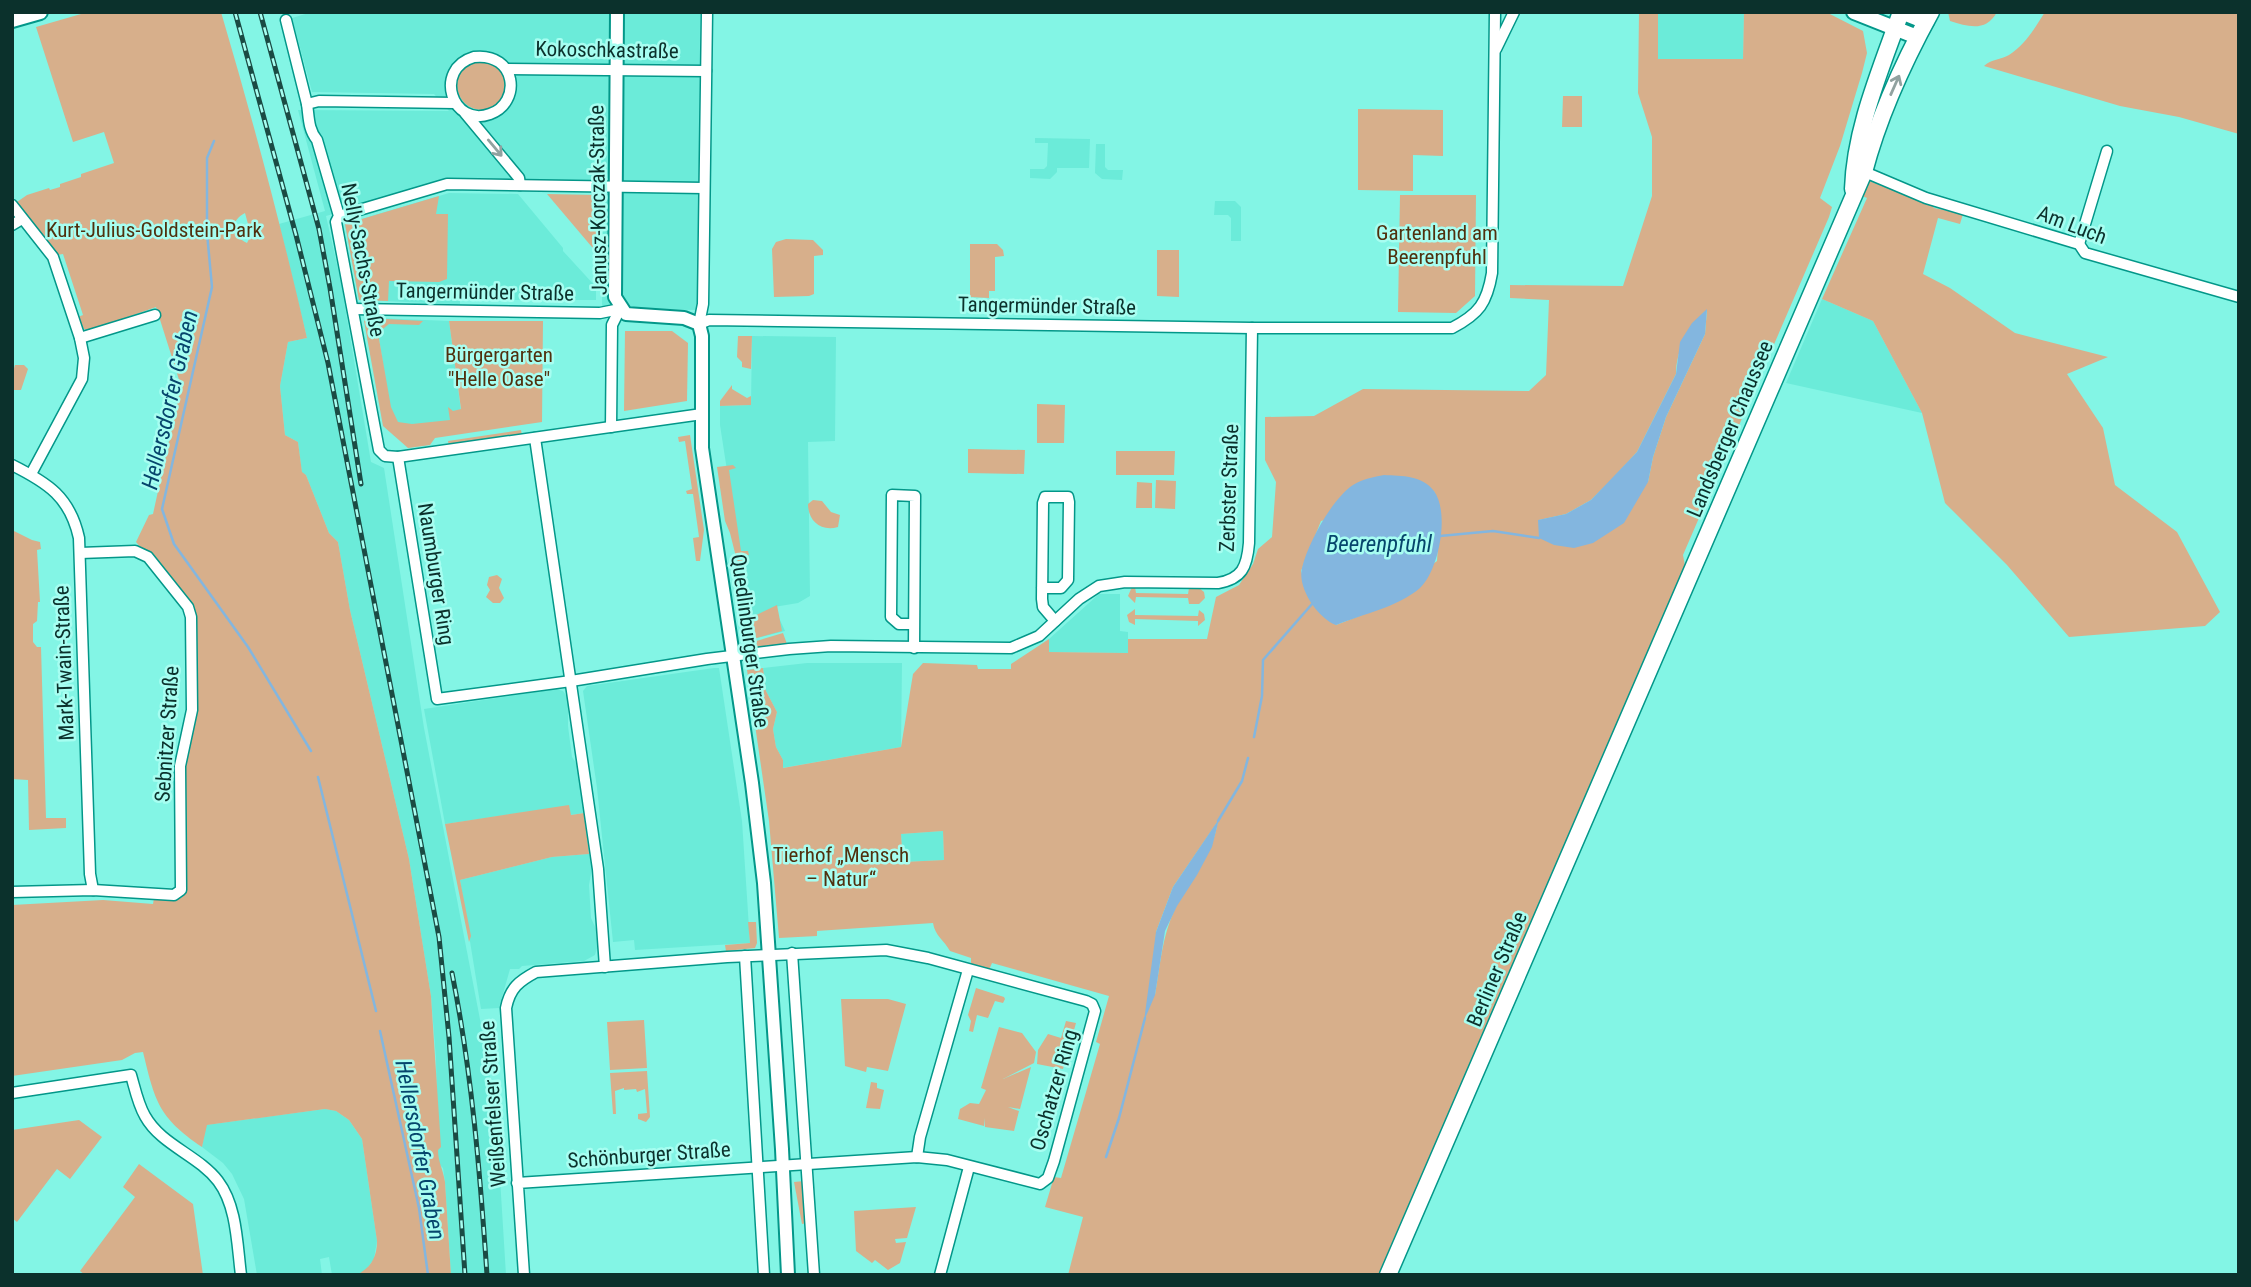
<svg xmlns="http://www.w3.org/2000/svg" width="2251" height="1287" viewBox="0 0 2251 1287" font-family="'Roboto Condensed',sans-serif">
<rect width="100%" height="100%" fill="#83f5e5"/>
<g fill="#6bebd9">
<polygon points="312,12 700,12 699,310 602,309 603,181 446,181 326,216 341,282 371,462 384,468 424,728 488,1061 498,1146 506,1275 451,1275 445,1182 443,1168 438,1163 436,1059 431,996 409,859 350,610 338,542 329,533 306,475 302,473 298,442 285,435 280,386 288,342 307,338 279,224 325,211 298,110 449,111 434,94 312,92 292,18"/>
<polygon points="1658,12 1744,12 1743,59 1657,59"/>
<polygon points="1035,138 1090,139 1089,168 1057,168 1057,172 1050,179 1030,178 1030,169 1044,169 1047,166 1048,143 1035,143"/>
<polygon points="1096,144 1105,144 1105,167 1108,170 1123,170 1122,180 1102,179 1095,173"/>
<polygon points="449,193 518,194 563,248 563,251 596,287 596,300 460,300 460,304 454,304 359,300 345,224"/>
<polygon points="1215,201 1235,201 1241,207 1241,241 1231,241 1231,218 1228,215 1214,215"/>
<polygon points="1822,299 1873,321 1922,413 1786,383"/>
<polygon points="376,318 449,321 463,426 394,436"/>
<polygon points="752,336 836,337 835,441 808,442 810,596 798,603 774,607 785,631 753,639 720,425 720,406 751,405"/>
<polygon points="1099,594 1120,594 1120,631 1128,632 1128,653 1048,652 1049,639"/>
<polygon points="807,663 902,663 901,747 782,768 783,760 776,747 773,729 777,712 766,691 763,668"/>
<polygon points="714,668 719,668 742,821 750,943 635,950 634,940 613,942 597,788 583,691 587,686"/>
<polygon points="556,689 563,691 568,698 568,726 572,757 578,766 584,813 570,815 569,806 445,824 424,709"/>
<polygon points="943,831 944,860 903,862 901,834"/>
<polygon points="589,854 592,868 589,885 591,918 596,929 597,948 595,955 584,961 522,966 519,969 510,969 499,1008 481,1009 460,880 552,857"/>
<polygon points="325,1109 336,1111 349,1120 362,1139 377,1241 374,1259 365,1271 356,1275 332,1275 329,1257 320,1259 322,1275 257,1275 244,1199 232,1174 223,1163 202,1147 206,1125"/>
</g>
<g fill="#d7af8b" fill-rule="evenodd">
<path d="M88 12H221C253 120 282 229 307 338L288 342 280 386 285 435 298 442 302 472 306 475 329 533 338 542 350 610 409 859 431 996 441 1147 438 1150C438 1162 443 1169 445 1182L451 1275H356C371 1268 377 1257 377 1241L362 1139 349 1120 336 1111 325 1109 207 1125 202 1147C158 1117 155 1101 143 1052L135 1053 122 1060 12 1076V905L103 900 153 904 154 898H181L185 894 186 886 182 767 196 617 195 609 155 556 142 549 136 542 149 515 153 514 181 386 156 307 89 331 84 329 78 317 83 315 63 254 57 255 17 202 27 195 49 188 50 190 60 187V184L81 177V174L114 163 104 132 73 142 36 27ZM245 213 251 235 247 243C232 236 229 221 245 213Z"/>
<path d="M1639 12H1658V59H1743L1744 12H1826L1863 31 1867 53 1862 73 1840 146 1820 198 1832 207 1829 217 1683 555 1685 566 1652 648 1382 1275H1068L1083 1217 1045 1207 1054 1177 1061 1178 1100 1044 1096 1042 1109 996 992 963 989 970 971 965V958L950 951C944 940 935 936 933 923L817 931V936L779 938 769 821 747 670 763 668 766 691 777 712 773 729 776 747 783 760V768L901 747 913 674 923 663 977 665 978 669H1011V664L1049 639V652L1128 653V639H1207L1216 597 1239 585 1253 564 1258 549 1272 537 1276 482 1265 460V417L1314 416 1363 389 1529 391 1546 375 1549 300 1510 298V285L1623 286 1652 196V137L1638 93ZM1707 310 1705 334 1666 417 1653 457 1648 482 1539 538V520L1566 514 1591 500 1612 479 1637 452 1676 374C1676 351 1689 324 1707 310ZM1434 491 1440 513 1437 561 1367 613 1336 625 1304 580 1301 571 1321 521ZM1218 821C1211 861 1191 876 1175 909 1162 936 1160 966 1155 995L1156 932 1173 887ZM943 831 944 860 903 862 901 834Z"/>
<path d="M1948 12H1997C1986 32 1969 27 1950 21Z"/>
<path d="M2045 12H2239V134L2179 117 2120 106 1984 66C1991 59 2001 60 2009 55 2026 44 2034 29 2045 12Z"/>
<circle cx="482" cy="85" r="25"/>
<polygon points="1563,96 1582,96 1582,127 1562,127"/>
<polygon points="1358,109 1443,110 1443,156 1413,155 1413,191 1358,190"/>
<polygon points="1869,181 1932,205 1934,208 1963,214 1960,224 1938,218 1923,274 1950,288 2015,333 2108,357 2067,374 2103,428 2115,485 2177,532 2220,612 2205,626 2069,637 2007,565 1945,503 1922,413 1873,321 1822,299 1867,198 1860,195 1864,183"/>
<polygon points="547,194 597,195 597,253"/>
<polygon points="1400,195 1476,195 1475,296 1456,313 1398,312"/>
<polygon points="439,196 436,214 448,214 447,279 439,282 389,281 388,301 359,300 345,224"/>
<polygon points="786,239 813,240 823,250 823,255 814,256 814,294 809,296 774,297 772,249 776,242"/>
<polygon points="970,244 997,244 1003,250 1004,256 995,257 995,291 989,291 989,298 970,297"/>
<polygon points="1157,250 1179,250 1179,297 1157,296"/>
<polygon points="368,318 423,321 419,325 389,324 378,333 391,407 398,422 412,424 450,420 448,407 453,411 461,409 449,321 543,321 542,422 435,438 430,445 408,448 383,426 364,321"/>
<polygon points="625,331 672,331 688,343 687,401 624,411"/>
<polygon points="738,336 752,336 751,369 742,367 742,362 737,357"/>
<polygon points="15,365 24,365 28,369 21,390 14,390 13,372"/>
<polygon points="732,385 732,389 747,398 751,396 751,405 720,406 720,401"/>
<polygon points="1037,404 1065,405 1064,443 1037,443"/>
<polygon points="521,430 522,435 449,446 448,441"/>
<polygon points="690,435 704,530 700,561 696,561 693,538 699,537 693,494 687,494 686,491 692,489 685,441 679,442 678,437"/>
<polygon points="968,449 1025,450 1024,474 968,473"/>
<polygon points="1116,451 1175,451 1174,475 1116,475"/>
<polygon points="733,465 736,468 729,470 741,551 748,551 749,555 736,557 730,533 725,521 717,467"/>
<polygon points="1156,480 1176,481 1175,509 1155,508"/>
<polygon points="1137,482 1152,483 1152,508 1136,508"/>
<path d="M813 500 822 501 831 512 840 515 838 527C821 532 808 521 808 504Z"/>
<polygon points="12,530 32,540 40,542 41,549 37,550 40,602 38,602 37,621 33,624 33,642 37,647 41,647 46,818 66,818 66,828 29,830 28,780 12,779"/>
<polygon points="737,560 745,560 743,562 746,567 744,569 747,574 745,577 748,581 745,584 752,602 737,612 739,571 742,570"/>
<polygon points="497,575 502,579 499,588 504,598 500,603 493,603 486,597 490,590 487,585 489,577"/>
<polygon points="1132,587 1135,587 1136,593 1188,594 1189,588 1199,588 1204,592 1205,598 1199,604 1189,604 1188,598 1136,597 1135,603 1128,596"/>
<polygon points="777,605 782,631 742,642 740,623"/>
<polygon points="1135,609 1135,615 1198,616 1199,610 1204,614 1205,620 1198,626 1198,621 1135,619 1135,625 1129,622 1127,615"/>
<polygon points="783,633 787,644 751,649 743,647 743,645"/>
<polygon points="569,805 571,815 584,813 589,854 552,857 460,880 471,936 469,942 445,824"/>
<polygon points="748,922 756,922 757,943 755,948 726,951 725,945 750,943"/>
<polygon points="976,988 1004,997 1005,999 1003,1003 995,1001 988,1018 977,1015 973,1032 969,1031 971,1021 968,1015"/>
<polygon points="841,999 888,999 906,1004 888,1071 867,1067 866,1072 845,1066"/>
<polygon points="644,1020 647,1068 610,1070 607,1022"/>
<polygon points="1066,1021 1076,1023 1063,1069 1037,1064 1038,1050 1048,1034 1061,1038"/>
<polygon points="999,1027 1022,1033 1036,1052 1034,1063 1003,1079 1031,1067 1020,1109 1008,1107 1019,1111 1014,1131 985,1127 984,1118 984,1126 958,1119 960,1109 970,1103 979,1104 986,1090 981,1088"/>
<polygon points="647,1071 650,1117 646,1122 638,1119 638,1114 647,1113 645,1089 637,1092 636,1089 624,1090 624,1088 615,1091 616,1114 613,1114 610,1073"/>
<polygon points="871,1082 877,1083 877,1088 884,1090 880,1109 866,1108"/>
<polygon points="79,1120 102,1137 70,1179 57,1169 17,1222 12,1218 12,1130"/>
<polygon points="139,1164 193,1204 203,1275 85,1275 80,1271 135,1197 123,1187"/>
<polygon points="804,1181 807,1223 802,1224 794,1182"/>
<polygon points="916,1207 907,1238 895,1239 896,1243 906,1242 900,1263 888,1270 875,1260 872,1263 856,1251 854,1211"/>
</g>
<g fill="#83b6df">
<polygon points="1707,309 1705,334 1666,417 1653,457 1648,482 1624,523 1593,543 1574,548 1554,545 1539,538 1538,520 1566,514 1591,500 1637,452 1676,374 1680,342 1692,323"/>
<path d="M1384 475C1402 476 1422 475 1434 491 1450 513 1439 570 1420 588 1398 607 1363 614 1336 625 1318 618 1297 588 1302 568 1308 543 1332 499 1353 485 1362 479 1374 477 1384 475Z"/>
<polygon points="1219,819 1212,847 1197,875 1177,906 1165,931 1155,995 1144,1021 1156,932 1173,887"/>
</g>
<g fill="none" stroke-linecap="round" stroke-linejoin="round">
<g stroke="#83b6df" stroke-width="2.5">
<polyline points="214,141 207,158 207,233 212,287 162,509 174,544 248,647 311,751"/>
<polyline points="1440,536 1493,531 1539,538"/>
<polyline points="1254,737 1262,696 1263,660 1312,604"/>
<polyline points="318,777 376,1011"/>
<polyline points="1218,821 1242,781 1248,758"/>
<polyline points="380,1031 419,1208 428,1275"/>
<polyline points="1106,1157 1119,1118 1145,1018"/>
</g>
<defs>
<g id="minor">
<path d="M286 20 307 104C309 117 308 129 317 140L339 216 336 222 379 450 385 456 398 457 702 414"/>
<polyline points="1496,49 1514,12"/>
<path d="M474 57C517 52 522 103 490 114 452 128 433 69 474 57Z"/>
<polyline points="508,69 706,71"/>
<polyline points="307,104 319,101 455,103"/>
<polyline points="465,113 519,178 520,185"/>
<polyline points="1860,170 1926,198 2079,244 2085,253 2239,297"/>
<polyline points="12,205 53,257 80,338 84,358 82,379 31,474"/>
<polyline points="339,216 447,184 704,188"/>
<polyline points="12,225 22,219"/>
<polyline points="2079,244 2107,151"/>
<polyline points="353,309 600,313 620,309"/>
<path d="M699 324 709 320 1252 328H1452C1479 314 1487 303 1492 273L1495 12"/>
<polyline points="699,324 703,304 707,12"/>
<polyline points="80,338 155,315"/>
<polyline points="611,427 612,325 620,309"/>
<polyline points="535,438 598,869 605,967"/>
<path d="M398 457 437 699 571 681 707 659 789 649 831 646 1011 648 1039 636 1079 599 1099 586 1125 582 1218 583C1242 579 1247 567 1249 543L1252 328"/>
<path d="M12 465C48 483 70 497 79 538L90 874 93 890"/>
<polyline points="1042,588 1061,588 1068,580 1069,502 1068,497 1045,497 1043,503 1042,599 1043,607 1055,621"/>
<polyline points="914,648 915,496 892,495 891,617 899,624 914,624"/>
<polyline points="12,892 93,890 174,895 181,890 180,766 192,710 191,617 188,607 148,557 135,551 80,553"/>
<polyline points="792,953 814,1275"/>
<polyline points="745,956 764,1275"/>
<path d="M12 1093 131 1075C135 1089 138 1104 145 1116 161 1145 198 1155 218 1181 237 1206 237 1244 241 1275"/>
<polyline points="917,1157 920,1137 968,970"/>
<path d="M517 1183 917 1157 947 1160 1040 1184 1048 1178 1054 1161 1095 1011 1092 1004 1086 1001 928 958 886 950 727 957 536 972C519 981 510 988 506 1008L524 1275"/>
<polyline points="940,1275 969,1167"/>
</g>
<polyline id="tertiary" points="617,12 615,297 626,314 684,318 699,324 702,336 702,448 752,783 764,883 782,1149 788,1275"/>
<g id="secondary">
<polyline points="1854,12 1917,37"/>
<polyline points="1901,12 1926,22"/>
<polyline points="12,20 40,12"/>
</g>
<g id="primary">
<path d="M1853 189C1855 128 1881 69 1901 12"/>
<path d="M1388 1275 1864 172C1879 115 1903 63 1931 12"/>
</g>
</defs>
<use href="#minor" stroke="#039789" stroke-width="13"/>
<use href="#tertiary" stroke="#039789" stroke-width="16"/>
<use href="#secondary" stroke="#039789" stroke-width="18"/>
<use href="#primary" stroke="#039789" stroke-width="19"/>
<use href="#minor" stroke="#fff" stroke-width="10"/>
<use href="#tertiary" stroke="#fff" stroke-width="12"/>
<use href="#secondary" stroke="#fff" stroke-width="14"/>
<use href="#primary" stroke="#fff" stroke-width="16"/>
<defs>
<g id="rail">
<polyline points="235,12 296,235 328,363 439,937 449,1037 465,1275"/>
<polyline points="260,12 319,229 330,288 361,484"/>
<path d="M452 973C472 1073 480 1173 487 1275"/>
</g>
</defs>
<use href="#rail" stroke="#1b4b44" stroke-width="5"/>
<use href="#rail" stroke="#a7fef1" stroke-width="2.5" stroke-dasharray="8" stroke-linecap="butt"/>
</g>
<defs><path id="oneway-shaft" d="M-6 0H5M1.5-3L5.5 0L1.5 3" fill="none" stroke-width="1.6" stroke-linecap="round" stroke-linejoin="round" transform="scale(1.75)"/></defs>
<g stroke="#91a2a0">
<use href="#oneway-shaft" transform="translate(1895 85) rotate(-66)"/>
<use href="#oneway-shaft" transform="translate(495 148) rotate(50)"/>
</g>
<g text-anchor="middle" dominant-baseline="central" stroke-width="5" stroke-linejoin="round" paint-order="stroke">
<g font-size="21" fill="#0b312c" stroke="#a7fef1">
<text transform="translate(607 50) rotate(1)">Kokoschkastraße</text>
<text transform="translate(598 200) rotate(-91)">Janusz-Korczak-Straße</text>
<text transform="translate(2072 225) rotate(21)">Am Luch</text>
<text transform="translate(363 260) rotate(79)">Nelly-Sachs-Straße</text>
<text transform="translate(485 292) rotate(1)">Tangermünder Straße</text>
<text transform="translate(1047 306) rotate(1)">Tangermünder Straße</text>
<text transform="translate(1730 429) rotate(-67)">Landsberger Chaussee</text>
<text transform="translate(1229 488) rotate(-88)">Zerbster Straße</text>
<text transform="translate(436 574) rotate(81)">Naumburger Ring</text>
<text transform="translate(750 641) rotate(82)">Quedlinburger Straße</text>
<text transform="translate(64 663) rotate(-92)">Mark-Twain-Straße</text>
<text transform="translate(167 734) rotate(-86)">Sebnitzer Straße</text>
<text transform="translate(1497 969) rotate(-67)">Berliner Straße</text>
<text transform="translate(1054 1090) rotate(-74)">Oschatzer Ring</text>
<text transform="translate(493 1104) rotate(-94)">Weißenfelser Straße</text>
<text transform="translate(649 1155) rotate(-4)">Schönburger Straße</text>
</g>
<g font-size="21" fill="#50300e" stroke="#a7fef1">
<text x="154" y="230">Kurt-Julius-Goldstein-Park</text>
<text x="1437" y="233">Gartenland am<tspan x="1437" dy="24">Beerenpfuhl</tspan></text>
<text x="499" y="355">Bürgergarten<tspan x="499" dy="24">"Helle Oase"</tspan></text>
<text x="841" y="855">Tierhof „Mensch<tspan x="841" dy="24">– Natur“</tspan></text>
</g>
<g font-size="23" font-style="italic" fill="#06456c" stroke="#a7fef1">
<text transform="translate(170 400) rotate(-77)">Hellersdorfer Graben</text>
<text x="1379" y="544">Beerenpfuhl</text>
<text transform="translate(420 1150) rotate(79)">Hellersdorfer Graben</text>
</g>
</g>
<rect width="2251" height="1287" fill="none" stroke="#0b312c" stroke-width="28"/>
</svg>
